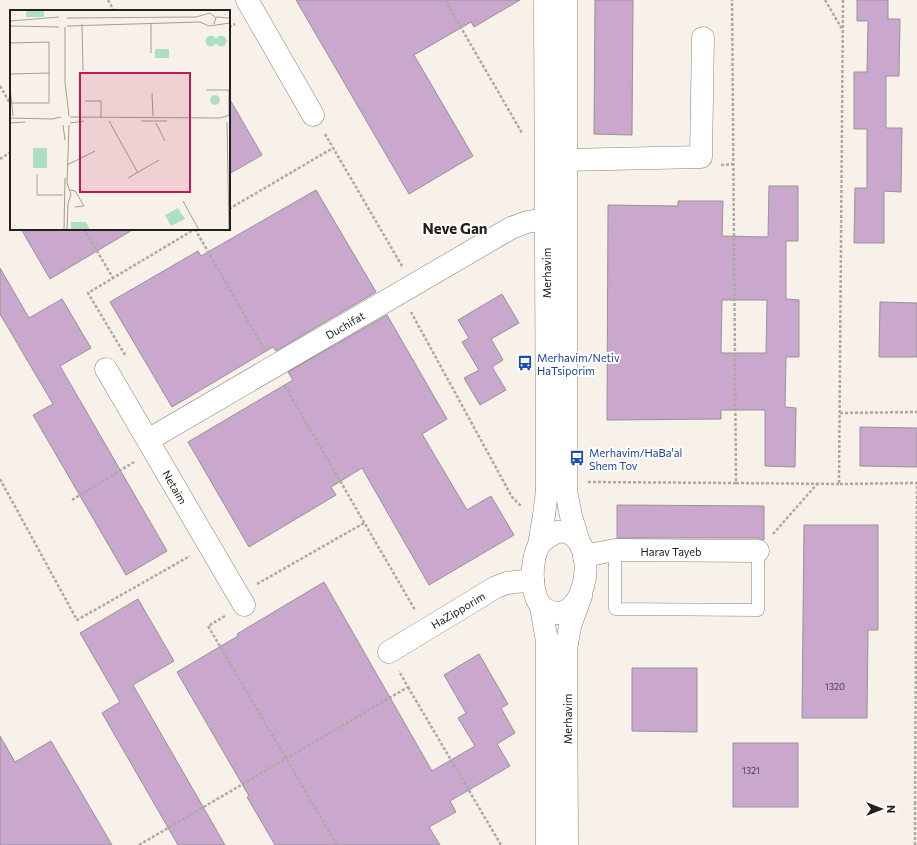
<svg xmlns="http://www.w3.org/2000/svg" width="917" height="845" viewBox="0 0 917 845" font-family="Commissioner,sans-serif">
<rect width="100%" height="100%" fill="#f7f1e9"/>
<g fill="#caa7cd" stroke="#979198" fill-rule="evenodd">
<polygon points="296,0 520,0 474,27 471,22 414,55 473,156 409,194"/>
<polygon points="595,0 633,0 632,135 594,134"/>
<polygon points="857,0 888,0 888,19 900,19 899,76 886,76 886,128 902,128 901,192 884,191 884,243 854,243 855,188 867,188 867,129 854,129 854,72 867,72 868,21 857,21"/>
<polygon points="229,98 262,155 229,174"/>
<path d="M769 186H798V241H786V299L799 300V357H786L785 407 796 408 795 467 765 466V410H721V419L607 420 608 205 678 206V201H723L722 236 768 237ZM722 300H767L766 353H721Z"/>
<polygon points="316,190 376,292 276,351 273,347 172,407 110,302 198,251 201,256"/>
<polygon points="21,229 134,229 50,279"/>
<polygon points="0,268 29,318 62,299 91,348 60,366 167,551 126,575 33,415 53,404 0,314"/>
<polygon points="502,294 519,323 491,339 503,360 492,367 506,390 480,405 464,378 479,370 462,342 469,338 458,320"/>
<polygon points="880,302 917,303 917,357 879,357"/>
<polygon points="387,315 447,419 422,434 467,510 491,496 514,535 429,585 362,468 331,487 336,495 249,547 188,442 293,380 288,372"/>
<polygon points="860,427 917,428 917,467 860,466"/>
<polygon points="617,505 764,506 764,540 758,538 617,538"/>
<polygon points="804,525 878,525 878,630 868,630 867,718 802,718"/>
<polygon points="324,582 432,771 475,746 458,718 466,713 444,675 479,654 508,704 501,708 515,733 497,744 510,766 450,801 456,812 429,827 440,845 275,845 247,797 249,796 177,672 238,636 237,634"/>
<polygon points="138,599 174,661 133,685 225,845 178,845 102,713 120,702 80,633"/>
<polygon points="632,668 697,668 697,732 632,731"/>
<polygon points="0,736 15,762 51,741 112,845 0,845"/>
<rect x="733" y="743" width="65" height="64"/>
</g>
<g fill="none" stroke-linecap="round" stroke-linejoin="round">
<defs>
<polyline id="service" points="615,550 615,609 758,610 758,551"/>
<g id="minor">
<polyline points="247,0 313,115"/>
<polyline points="565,160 701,157 703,38"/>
<polyline points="106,369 244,605"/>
<polyline points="148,440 511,228 527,222 546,219"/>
<polyline points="584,556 615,550 758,551"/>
<polyline points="389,652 496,587 507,583 533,580"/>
</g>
<g id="tertiary">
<polyline points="566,0 566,491 571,516 578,539"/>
<path d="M557 532C561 532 566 531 569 533 601 548 583 632 545 609 529 599 530 558 540 544 545 538 551 535 557 532Z"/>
<polyline points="539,545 544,515 547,490 545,0"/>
<polyline points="541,607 547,641 547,845"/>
<polyline points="567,845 566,649 570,626 581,596"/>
</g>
</defs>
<use href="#service" stroke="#88827b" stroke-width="13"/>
<use href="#minor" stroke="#88827b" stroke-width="23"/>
<use href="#tertiary" stroke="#88827b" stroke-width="23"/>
<g stroke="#ada9a2" stroke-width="2.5" stroke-dasharray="3 2" stroke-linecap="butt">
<polyline points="108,0 114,11"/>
<polyline points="445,0 522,133"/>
<polyline points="825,0 842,29"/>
<polyline points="843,0 839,484 917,483 915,803 917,803"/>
<polyline points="229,27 235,24"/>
<polyline points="0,86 11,105"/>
<polyline points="325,134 402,266"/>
<polyline points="0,159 11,152"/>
<polyline points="721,165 735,164"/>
<polyline points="229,209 333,148"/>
<polyline points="84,229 113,278"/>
<polyline points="195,229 263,347"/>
<polyline points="411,312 512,497 522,507"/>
<polyline points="125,355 88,293 195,229"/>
<polyline points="285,386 415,610"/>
<polyline points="840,413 917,412"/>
<polyline points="0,479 77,620 190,556"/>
<polyline points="588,482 736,483 732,0"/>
<polyline points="736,483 839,484"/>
<polyline points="72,500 134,462"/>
<polyline points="773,534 817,484"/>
<polyline points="257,584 364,523"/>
<polyline points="225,616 208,626 337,845"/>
<polyline points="408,687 501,845"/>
<polyline points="139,845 408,687 399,671"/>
<polyline points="915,845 915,803"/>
</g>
<use href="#service" stroke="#fff" stroke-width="12"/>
<use href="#minor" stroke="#fff" stroke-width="22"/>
<use href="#tertiary" stroke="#fff" stroke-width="22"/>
</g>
<defs>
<symbol id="bus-bare" viewBox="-9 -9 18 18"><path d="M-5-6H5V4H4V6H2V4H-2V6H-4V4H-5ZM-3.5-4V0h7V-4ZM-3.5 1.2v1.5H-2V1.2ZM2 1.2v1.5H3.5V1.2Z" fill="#1a4fb4" stroke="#fff" stroke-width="2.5" paint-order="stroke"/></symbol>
</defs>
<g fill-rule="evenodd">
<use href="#bus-bare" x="514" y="352" width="22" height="22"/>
<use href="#bus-bare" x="566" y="447" width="22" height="22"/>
</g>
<g text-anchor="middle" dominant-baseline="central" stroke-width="4" stroke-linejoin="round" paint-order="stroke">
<g font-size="9" fill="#4c4249">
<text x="835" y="686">1320</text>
<text x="751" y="770">1321</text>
</g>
<g font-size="11" fill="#22201d" stroke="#fff">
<text transform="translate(546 273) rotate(-90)">Merhavim</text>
<text transform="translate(345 325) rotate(-30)">Duchifat</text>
<text transform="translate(175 487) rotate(60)">Netaim</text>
<text x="671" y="551">Harav Tayeb</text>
<text transform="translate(458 610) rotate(-31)">HaZipporim</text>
<text transform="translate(567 719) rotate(-90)">Merhavim</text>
</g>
<g font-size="11" fill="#164399" stroke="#fff" text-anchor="start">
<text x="537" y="357">Merhavim/Netiv<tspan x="537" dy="13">HaTsiporim</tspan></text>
<text x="589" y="452">Merhavim/HaBa'al<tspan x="589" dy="13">Shem Tov</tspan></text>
</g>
<g font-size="15" font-weight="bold" fill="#22201d" stroke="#fff">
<text x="455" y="228">Neve Gan</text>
</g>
</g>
<g transform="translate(10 10)">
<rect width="220" height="220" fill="#f7f1e9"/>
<path d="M16 0H34V7H16ZM195.5 31a5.5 5.5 0 1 1 11 0a5.5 5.5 0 1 1-11 0ZM205.5 31a5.5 5.5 0 1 1 11 0a5.5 5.5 0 1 1-11 0ZM145 39H159V48H145ZM23 138H37V158H23ZM168 198 175 209 161 216 155 205Z" fill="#afdfc2"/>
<path d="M200 90a5 5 0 1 1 10 0a5 5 0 1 1-10 0ZM61 212H76L80 220H61Z" fill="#afdfc2"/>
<path fill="none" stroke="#a29d97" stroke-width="1" d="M206 7 220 8M57 8 186 7 200 3 206 8 204 14M0 11 49 7M141 13V43M72 14 73 61M0 16 49 17M57 16 190 12 199 16 220 13M55 17V72L59 106M0 33 39 32V93H0M0 64 39 63M0 77 3 106M196 80H219M219 80V105M142 83 143 106M75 91H91V108M60 107 210 108 220 105M0 108 42 109 51 107M99 111 128 163M131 111H157M217 112 219 220M0 113 15 112M60 113 74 111M146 113 155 131M53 115 55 130M57 155 85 141M27 164V185H53M118 168 149 150M60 180 65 181 74 196 65 197M173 191 189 220M54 220 55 168M57 220 58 194 61 184 57 173 59 115"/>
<path fill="#c2185b" fill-opacity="0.15" stroke="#c2185b" stroke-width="2" d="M70 63H180V182H70Z"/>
<rect width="220" height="220" fill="none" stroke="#22201d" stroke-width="2"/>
</g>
<g transform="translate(881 809) rotate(90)" stroke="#ffffff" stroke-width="3" paint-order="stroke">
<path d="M0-3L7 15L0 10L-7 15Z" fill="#22201d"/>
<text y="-6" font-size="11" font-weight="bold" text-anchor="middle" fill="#22201d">N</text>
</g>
</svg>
